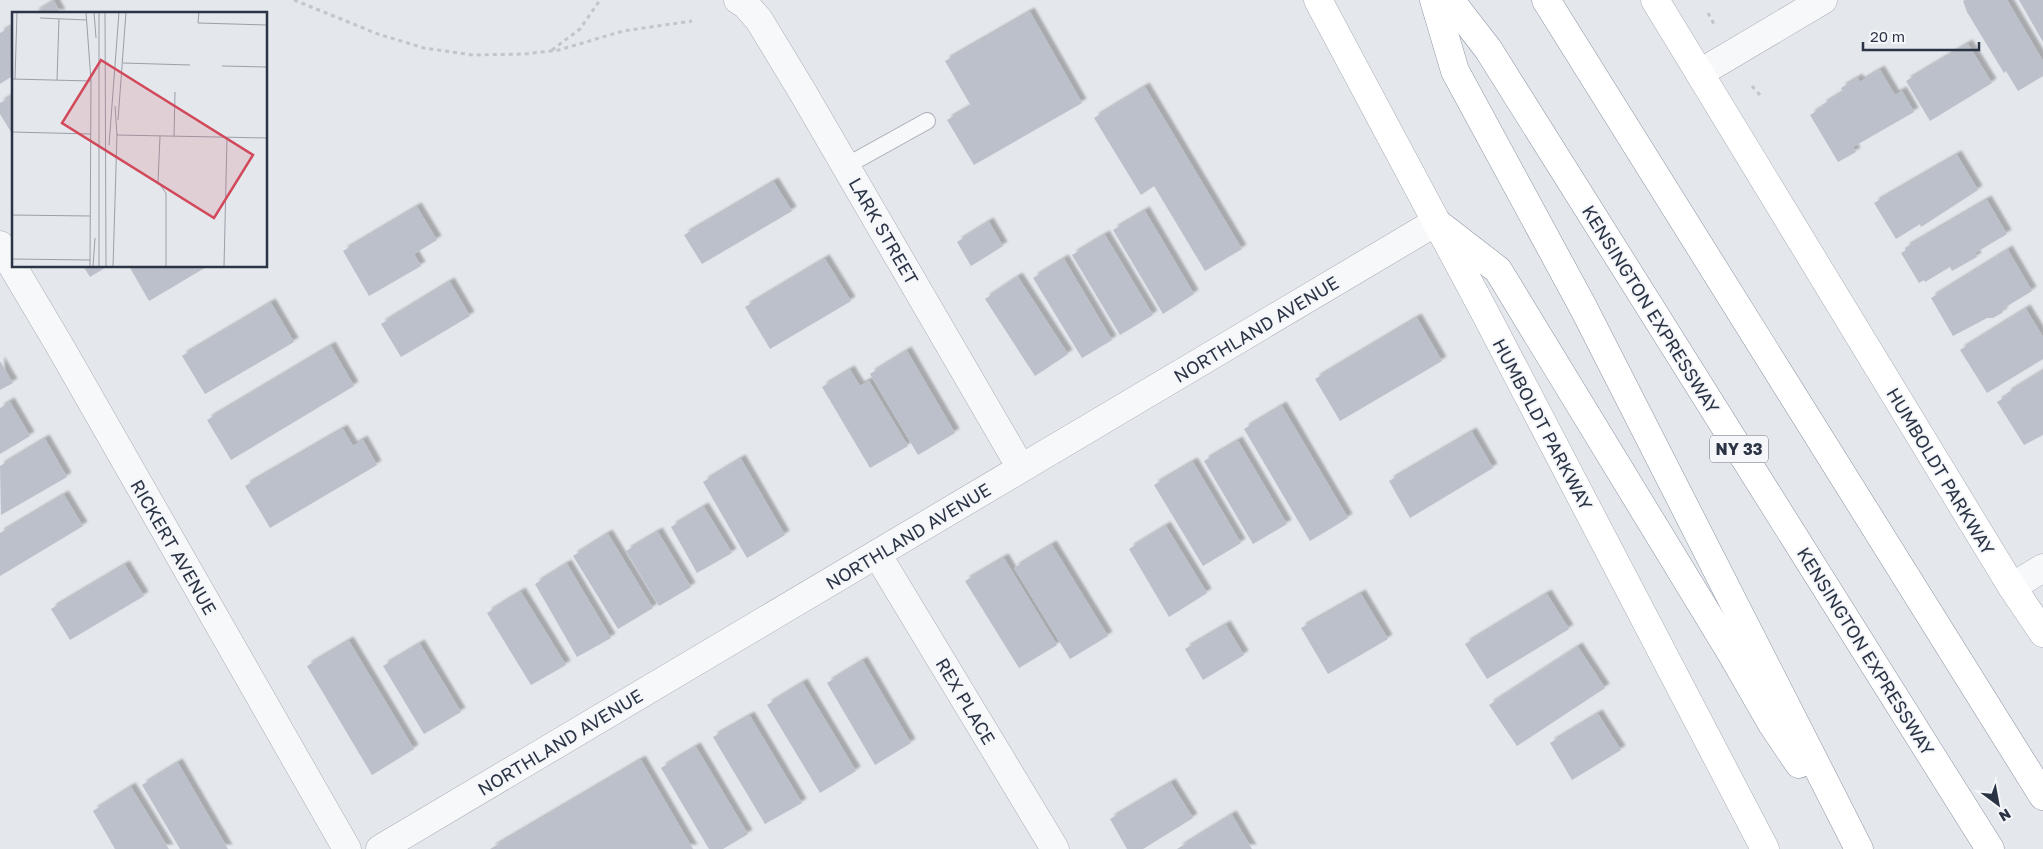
<svg xmlns="http://www.w3.org/2000/svg" width="2043" height="849" viewBox="0 0 2043 849" font-family="'Golos Text',sans-serif">
<defs>
<filter id="shadow"><feDropShadow dx="4.5" dy="-4.5" stdDeviation="1" flood-color="#0004"/></filter>
</defs>
<rect width="100%" height="100%" fill="#e4e7ec"/>
<g fill="#bbc0ca" filter="url(#shadow)">
<polygon points="1965,0 2007,0 2043,61 2043,76 2018,91 2006,71 2004,73 1967,12 1963,1"/>
<polygon points="2019,0 2043,0 2043,42"/>
<polygon points="54,1 61,14 33,14"/>
<polygon points="1030,12 1082,103 974,165 947,120 971,106 945,61"/>
<polygon points="14,25 14,75 0,84 0,33"/>
<polygon points="1968,44 1992,83 1930,121 1906,81"/>
<polygon points="1880,70 1895,95 1902,91 1914,112 1853,147 1856,152 1838,162 1810,115 1823,107 1822,105 1843,92 1841,88 1858,78 1860,82"/>
<polygon points="1145,87 1242,249 1205,271 1154,186 1141,195 1094,118"/>
<polygon points="14,95 14,137 0,114 0,103"/>
<polygon points="1957,155 1978,190 1921,227 1920,224 1896,239 1874,203"/>
<polygon points="774,182 792,211 702,264 684,235"/>
<polygon points="1987,200 2007,234 1975,253 1977,257 1952,271 1950,267 1925,282 1924,280 1919,283 1901,253 1906,250 1905,248"/>
<polygon points="417,207 437,240 414,254 421,266 369,296 343,251"/>
<polygon points="1145,211 1194,294 1163,314 1113,230"/>
<polygon points="989,222 1003,246 971,266 957,242"/>
<polygon points="1105,235 1153,315 1120,335 1072,255"/>
<polygon points="2008,250 2032,291 2004,308 2002,313 1993,318 1987,318 1953,336 1931,298"/>
<polygon points="825,259 851,301 770,349 745,307"/>
<polygon points="1064,259 1112,340 1082,358 1033,278"/>
<polygon points="83,266 108,266 90,277"/>
<polygon points="129,266 208,266 149,301"/>
<polygon points="1018,277 1068,354 1035,376 985,299"/>
<polygon points="450,282 470,316 401,357 381,324"/>
<polygon points="271,303 294,342 205,394 182,356"/>
<polygon points="2026,309 2043,337 2043,359 1987,393 1960,350"/>
<polygon points="1417,318 1442,361 1340,421 1315,379"/>
<polygon points="331,346 354,386 231,460 207,420"/>
<polygon points="907,351 955,433 918,455 870,374"/>
<polygon points="0,361 13,383 0,390"/>
<polygon points="850,370 860,386 869,381 908,446 870,468 822,387"/>
<polygon points="2043,371 2043,435 2024,445 1997,402 2007,396 2006,394"/>
<polygon points="10,402 30,436 0,454 0,408"/>
<polygon points="1282,406 1348,518 1310,541 1244,429"/>
<polygon points="343,429 353,446 363,440 377,465 270,528 245,486"/>
<polygon points="1472,432 1493,468 1410,518 1389,481"/>
<polygon points="45,439 67,477 1,515 0,466"/>
<polygon points="1238,441 1287,524 1253,544 1204,461"/>
<polygon points="741,459 785,535 747,558 703,482"/>
<polygon points="1193,462 1241,543 1203,566 1154,485"/>
<polygon points="64,495 83,526 0,576 0,533"/>
<polygon points="704,507 732,553 697,573 671,527"/>
<polygon points="1166,526 1207,593 1169,617 1129,549"/>
<polygon points="658,532 691,587 659,606 626,551"/>
<polygon points="608,534 653,608 618,629 573,556"/>
<polygon points="1052,545 1108,636 1070,659 1014,568"/>
<polygon points="1004,558 1057,645 1019,668 965,581"/>
<polygon points="567,564 611,638 577,657 535,584"/>
<polygon points="125,565 144,596 70,640 51,609"/>
<polygon points="521,592 566,665 531,685 487,613"/>
<polygon points="1361,594 1388,639 1328,674 1301,628"/>
<polygon points="1547,594 1569,629 1487,679 1465,644"/>
<polygon points="1226,625 1244,655 1203,680 1185,649"/>
<polygon points="349,641 414,749 372,775 307,666"/>
<polygon points="420,644 461,712 424,734 383,666"/>
<polygon points="1578,647 1605,688 1517,746 1489,705"/>
<polygon points="863,661 911,743 875,765 827,683"/>
<polygon points="803,683 856,771 820,793 767,705"/>
<polygon points="1598,714 1621,750 1572,780 1550,743"/>
<polygon points="750,716 802,803 765,824 713,737"/>
<polygon points="696,747 748,834 723,849 709,849 661,768"/>
<polygon points="641,760 693,849 490,849"/>
<polygon points="178,763 228,849 180,849 142,785"/>
<polygon points="1171,783 1193,818 1143,849 1127,849 1110,819"/>
<polygon points="131,787 169,849 115,849 93,811"/>
<polygon points="1232,815 1252,849 1177,849"/>
</g>
<g fill="none" stroke-linecap="round" stroke-linejoin="round">
<defs>
<polyline id="lane" points="846,166 927,121"/>
<g id="street">
<polyline points="738,0 746,5 759,20 802,91 1021,468"/>
<polyline points="1700,73 1823,0"/>
<polyline points="0,245 61,348 347,849"/>
<polyline points="877,554 1055,849"/>
<polyline points="2012,587 2043,568"/>
<polyline points="380,849 1436,222"/>
</g>
<g id="secondary">
<polyline points="1318,0 1484,311 1765,849"/>
<polyline points="1655,0 2012,587 2043,633"/>
</g>
<g id="highway">
<polyline points="1434,0 1455,71 1583,307 1859,849"/>
<polyline points="1450,0 1488,49 1990,849"/>
<polyline points="1546,0 2043,796"/>
<polyline points="1436,222 1498,270 1733,656 1772,724 1799,764"/>
</g>
</defs>
<use href="#lane" stroke="#a9aeb7" stroke-width="18"/>
<use href="#street" stroke="#a9aeb7" stroke-width="29"/>
<use href="#secondary" stroke="#a9aeb7" stroke-width="29"/>
<use href="#highway" stroke="#8b94a3" stroke-width="29"/>
<g stroke="#c2c5cb" stroke-width="3" stroke-dasharray="4 4" stroke-linecap="butt">
<polyline points="294,0 378,34 424,48 473,55 524,54 559,50 623,31 692,21"/>
<polyline points="1708,13 1714,24"/>
<polyline points="552,50 580,29 600,0"/>
<polyline points="1752,86 1760,95"/>
</g>
<use href="#lane" stroke="#f7f8fa" stroke-width="16"/>
<use href="#street" stroke="#f7f8fa" stroke-width="28"/>
<use href="#secondary" stroke="#fff" stroke-width="28"/>
<use href="#highway" stroke="#fff" stroke-width="28"/>
</g>
<g text-anchor="middle" dominant-baseline="central" stroke-width="4" stroke-linejoin="round" paint-order="stroke">
<rect fill="#f4f6f9" stroke="#676e7b" stroke-width="1" x="1710" y="435.5" width="58" height="27" rx="4"/>
<g font-size="16" font-weight="bold" fill="#2b3445">
<text x="1739" y="449">NY 33</text>
</g>
<g font-size="18" fill="#2b3445" stroke="#f4f6f9">
<text transform="translate(884 231) rotate(60)">LARK STREET</text>
<text transform="translate(1651 309) rotate(58)">KENSINGTON EXPRESSWAY</text>
<text transform="translate(1256 329) rotate(-31)">NORTHLAND AVENUE</text>
<text transform="translate(1543 424) rotate(62)">HUMBOLDT PARKWAY</text>
<text transform="translate(1941 471) rotate(59)">HUMBOLDT PARKWAY</text>
<text transform="translate(908 536) rotate(-31)">NORTHLAND AVENUE</text>
<text transform="translate(174 547) rotate(60)">RICKERT AVENUE</text>
<text transform="translate(1866 651) rotate(58)">KENSINGTON EXPRESSWAY</text>
<text transform="translate(966 701) rotate(59)">REX PLACE</text>
<text transform="translate(560 742) rotate(-31)">NORTHLAND AVENUE</text>
</g>
</g>
<g transform="translate(12 12)">
<rect width="255" height="255" fill="#e4e7ec"/>
<path fill="none" stroke="#9a9fa9" stroke-width="1" d="M74 0 79 69 78 255M82 0 84 26M93 0 94 255M187 0 186 11 255 13M28 6 75 8M111 51 178 53M210 54 255 55M0 67 79 69M3 67 5 0M45 68 47 7M103 94 105 123M106 108 114 0M0 120 79 122M105 123 255 126M148 124 146 170 154 181V255M162 124 163 80M97 133 107 0M0 203 78 204M0 247 78 248M81 255 83 226M87 255V0M101 255 105 122M212 255 215 126"/>
<path fill="#d1495b" fill-opacity="0.15" stroke="#d1495b" stroke-width="2.5" d="M89 48 241 143 202 206 50 111Z"/>
<rect width="255" height="255" fill="none" stroke="#2b3445" stroke-width="2.5"/>
</g>
<g transform="translate(1998 804) rotate(148)" stroke="#f4f6f9" stroke-width="4" paint-order="stroke">
<path d="M0-4L9 19L0 12L-9 19Z" fill="#2b3445"/>
<text y="-8" font-size="14" font-weight="bold" text-anchor="middle" fill="#2b3445">N</text>
</g>
<path d="M1863 42v8h116v-8" fill="none" stroke="#2b3445" stroke-width="2.5"/>
<text x="1870" y="42" font-size="15" fill="#2b3445" stroke="#f4f6f9" stroke-width="4" paint-order="stroke">20 m</text>
</svg>
